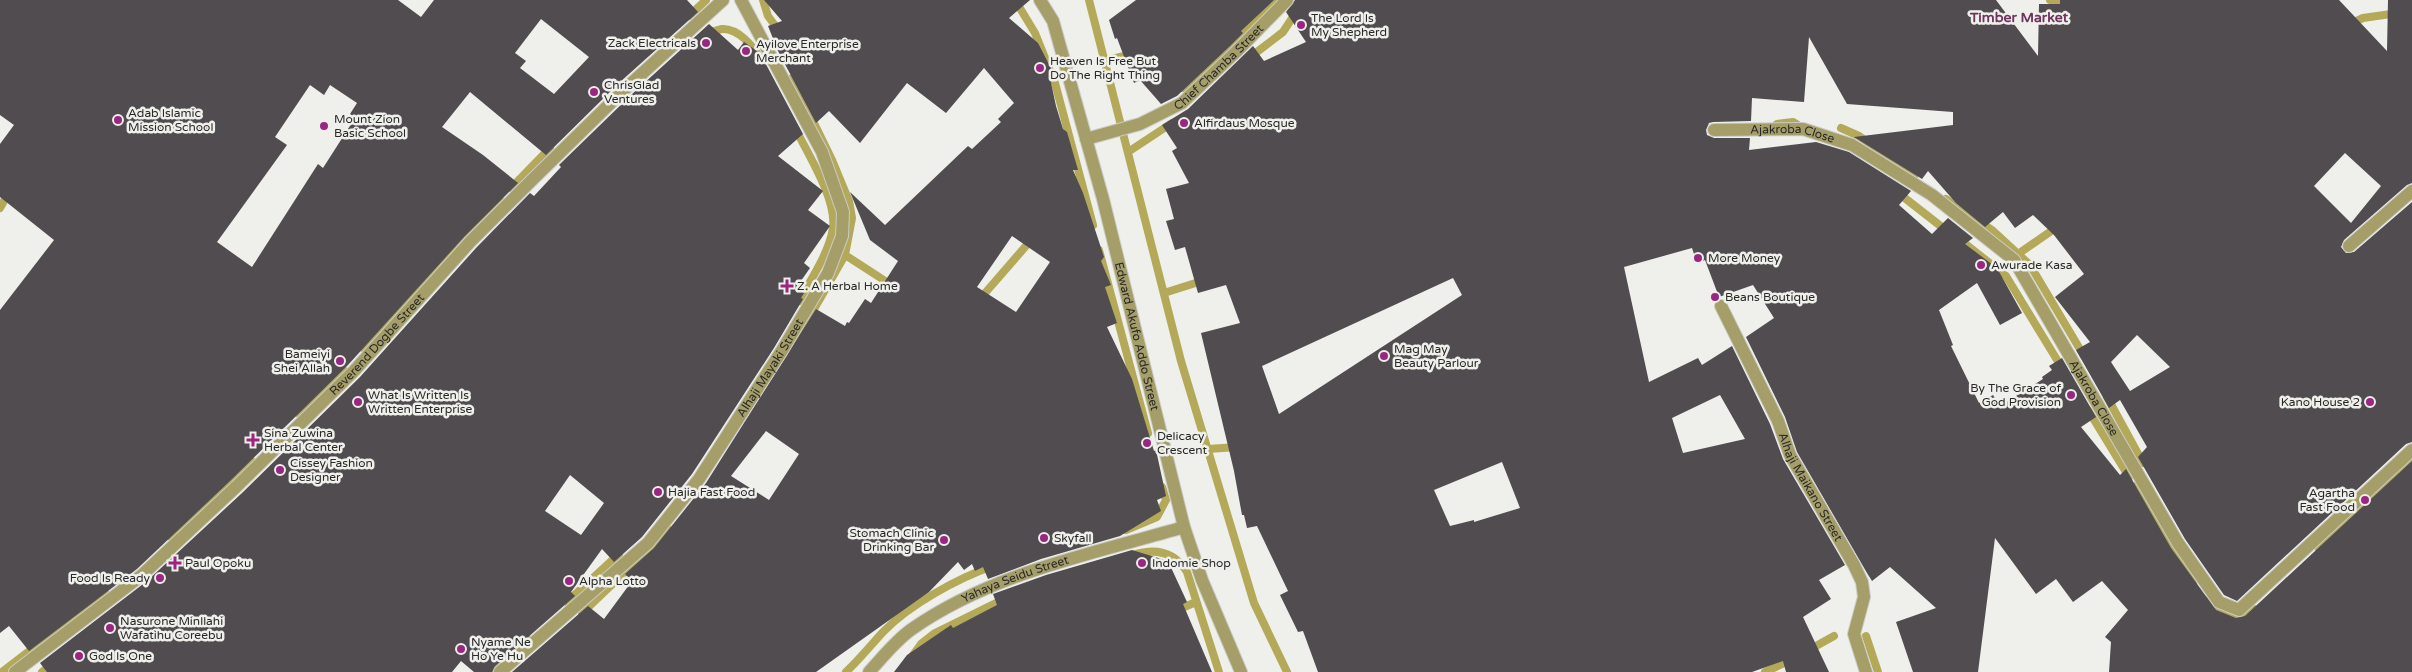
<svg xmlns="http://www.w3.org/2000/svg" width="2412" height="672" viewBox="0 0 2412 672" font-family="'Varela Round',sans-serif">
<rect width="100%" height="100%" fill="#efefeb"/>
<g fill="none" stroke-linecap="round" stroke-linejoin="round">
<g stroke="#b3a959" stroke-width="8">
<polyline points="763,0 768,16 779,31"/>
<polyline points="1015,0 1035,33 1055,83 1093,225"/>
<polyline points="1089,0 1181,361 1254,603 1287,672"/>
<polyline points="2050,0 2069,7"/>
<polyline points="689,16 706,0"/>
<polyline points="2350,24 2363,18 2412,11"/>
<path d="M707 34C711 32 717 30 722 29 738 28 753 46 760 58"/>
<polyline points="1249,58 1283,32 1304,0"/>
<polyline points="1104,61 1123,56"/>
<polyline points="1183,88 1206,73 1275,0"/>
<polyline points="1777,124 1793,122 1801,127"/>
<path d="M795 128C808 154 837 200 833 228 829 253 811 279 799 301"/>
<polyline points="1841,128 1859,136 1914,177"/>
<polyline points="1128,152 1172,123"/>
<polyline points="511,188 550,148"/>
<polyline points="1897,192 1947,231"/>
<polyline points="1946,199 1992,230 2030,265 2084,356"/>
<polyline points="0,208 9,192"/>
<polyline points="1959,239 2006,276 2062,368"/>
<polyline points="1099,250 1148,433"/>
<polyline points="2018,254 2057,227"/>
<polyline points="845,255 893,286"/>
<polyline points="1164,293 1205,280"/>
<polyline points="979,300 1032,239"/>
<polyline points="363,348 500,200"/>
<polyline points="790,351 845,255 852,218 849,201 832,160 792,78"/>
<polyline points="2107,397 2143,463"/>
<polyline points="2088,410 2129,477"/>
<polyline points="300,415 343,369"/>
<polyline points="1208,449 1237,447"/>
<polyline points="2136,486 2194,581"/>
<polyline points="1126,530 1157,517 1166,500 1162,487"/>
<polyline points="171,537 253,462"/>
<polyline points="2319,549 2339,527 2412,461"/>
<path d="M1133 555C1155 548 1174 551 1187 572L1219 672"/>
<path d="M2208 600C2222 616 2234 627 2254 609"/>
<polyline points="567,602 619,554"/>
<polyline points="1175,611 1196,602"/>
<polyline points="582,613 669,530"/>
<polyline points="1866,636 1878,672"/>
<polyline points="1807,651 1834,636"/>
<polyline points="913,655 921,644 935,633 1004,599"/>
<polyline points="2,672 105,593"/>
<polyline points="42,672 53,663"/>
<polyline points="489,672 527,638"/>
<path d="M846 672C860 659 871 645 883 632 909 605 958 578 993 566"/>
<polyline points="1765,672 1793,659"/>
</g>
</g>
<g fill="#504c4f" fill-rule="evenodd">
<path d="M0 0H398L421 17 434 0H687L698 12 619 83 546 155 470 92 442 127 483 155 518 183 464 237 348 365 230 481 137 569 29 651 9 626 0 633V310L54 240 0 197V144L14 125 0 115ZM541 19 589 57 554 94 520 68 526 61 515 53ZM310 85 324 95 330 85 357 103 350 114 355 118 323 168 318 164 252 267 217 242 287 145 275 137Z"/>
<path d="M764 0H1030L1009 18 1038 43 1055 76 1050 78 1056 106 1063 129 1067 132 1078 170H1073L1083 193 1104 257 1101 261 1111 285 1105 287 1117 323 1107 327 1132 379 1154 451 1156 450 1166 496 1157 500 1161 511 1120 536 1041 559 988 579 983 567 975 571 972 564 964 570 958 562 929 592 816 672H512L588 606 604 619 632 581 625 574 654 548 706 483 816 309 845 326 847 322 849 323 865 299 871 303 898 261 870 240 850 192 885 225 968 146 972 149 1001 122 998 119 1014 103 984 68 946 113 907 83 860 143 829 111 816 123 778 51 768 26 782 21ZM1012 236 1050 262 1016 312 977 287ZM766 431 799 454 769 500 731 476Z"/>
<polygon points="1136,0 1274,0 1241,31 1243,33 1230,46 1177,96 1161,104 1140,80 1134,83 1117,38 1115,39 1109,20"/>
<path d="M1295 0H1996L2038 56 2039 4H2060V0H2339L2387 51 2388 0H2412V183L2407 185 2344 240 2341 247 2346 253 2354 252 2412 202V442L2406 444 2237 601 2224 595 2185 539 2138 457 2147 447 2120 400 2109 408 2076 350 2090 342 2055 297 2084 274 2054 235 2033 215 2015 228 2003 212 1985 227 1956 203 1928 171 1922 179 1854 137 1953 125V112L1847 104 1809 37 1804 102 1752 98 1751 121 1713 122 1709 123 1706 130 1707 135 1714 138H1750L1749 150 1816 142 1849 152 1911 191 1899 205 1932 234 1948 218 1973 238 1965 244 1997 268 2022 313 2000 325 1977 283 1939 310 1953 345 1951 346 1979 403 1993 395 2000 406 2043 379 2042 377 2052 370 2049 366 2062 358 2096 417 2081 427 2120 475 2126 469 2171 548 2216 610 2236 618 2245 616 2412 461V672H2109L2111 642 2105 637 2128 610 2102 581 2073 602 2056 579 2036 594 1995 538 1978 672H1913L1896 622 1936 608 1890 567 1872 581 1867 573 1797 452 1785 417 1746 337 1774 318 1753 285 1719 297 1705 260 1697 263 1692 248 1624 267 1649 382 1698 358 1702 365 1732 346 1770 424 1783 459 1845 565 1819 580 1831 599 1803 617 1829 672H1786L1783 661 1752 672H1318L1303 631 1298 632 1280 595 1288 591 1257 526 1247 528 1244 515H1242L1234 471 1201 333 1240 323 1226 285 1198 293 1185 247 1175 250 1166 221 1174 219 1166 189 1189 183 1172 151 1177 148 1162 125 1188 109 1253 46 1264 61 1306 42 1286 12ZM2345 153 2381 186 2351 223 2314 186ZM1453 278 1462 295 1279 414 1262 366ZM2137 335 2170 367 2130 391 2111 362ZM1720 395 1745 439 1683 453 1672 418ZM1502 462 1520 508 1474 522V520L1450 526 1434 490Z"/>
<path d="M709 24 738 50 744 42 760 53 803 134 778 156 823 191 808 210 830 226 804 263 810 268 796 288 804 293 801 298 803 299 774 348 692 474 642 537 614 562 602 549 571 592 575 596 495 666 492 672H474L461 661 452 672H47L40 663 147 581 242 493 360 377 476 248 530 193 534 196 561 167 559 165 631 95ZM570 475 604 503 581 535 545 511Z"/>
<polygon points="1132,550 1168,561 1187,602 1183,604 1212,672 894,672 907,655 951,625 953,628 997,605 993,594 1046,575"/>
</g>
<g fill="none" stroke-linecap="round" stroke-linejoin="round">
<defs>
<g id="minor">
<path id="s1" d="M1040 0 1053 21 1103 199 1184 527 1202 580 1241 672"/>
<path id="s2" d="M1714 130 1803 129 1852 145 1932 195 2014 260 2178 543 2219 602 2239 610 2412 450"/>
<path id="s3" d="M1086 139 1140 124 1182 103 1236 52 1287 0"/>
<polyline points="2349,246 2412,191"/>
<path id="s4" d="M1721 306 1778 421 1790 455 1854 565 1862 582 1864 597 1854 634 1866 672"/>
<path id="s5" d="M15 672 142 575 236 487 354 371 470 242 531 181 625 89 723 0"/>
<path id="s6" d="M500 672 648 543 699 479 781 352 828 273 842 236 843 212 822 152 741 0"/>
<path id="s7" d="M869 672C882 658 896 640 912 629 992 573 1092 554 1184 527"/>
</g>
</defs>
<use href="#minor" stroke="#cbcbc8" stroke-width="14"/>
<use href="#minor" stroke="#a59e68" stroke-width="12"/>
</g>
<g fill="#9b2681" stroke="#efefeb" stroke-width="2">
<circle cx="1301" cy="25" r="5"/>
<circle cx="706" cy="43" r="5"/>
<circle cx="746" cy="51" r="5"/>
<circle cx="1040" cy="68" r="5"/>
<circle cx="594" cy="92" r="5"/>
<circle cx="118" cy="120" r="5"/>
<circle cx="1184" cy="123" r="5"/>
<circle cx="324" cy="126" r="5"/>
<circle cx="1698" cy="258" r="5"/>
<circle cx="1981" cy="265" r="5"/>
<path d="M784.5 278.5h5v5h5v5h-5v5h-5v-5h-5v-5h5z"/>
<circle cx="1715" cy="297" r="5"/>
<circle cx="1384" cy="356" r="5"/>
<circle cx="340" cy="361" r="5"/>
<circle cx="2071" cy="395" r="5"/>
<circle cx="358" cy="402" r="5"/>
<circle cx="2370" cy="402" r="5"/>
<path d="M250.5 432.5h5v5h5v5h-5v5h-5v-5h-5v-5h5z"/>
<circle cx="1147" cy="443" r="5"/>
<circle cx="280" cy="470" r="5"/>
<circle cx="658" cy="492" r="5"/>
<circle cx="2365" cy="500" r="5"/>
<circle cx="1044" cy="538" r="5"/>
<circle cx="944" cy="540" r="5"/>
<path d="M172.5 555.5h5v5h5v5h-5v5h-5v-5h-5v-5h5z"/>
<circle cx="1142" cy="563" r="5"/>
<circle cx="160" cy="578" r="5"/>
<circle cx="569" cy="581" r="5"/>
<circle cx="110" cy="628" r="5"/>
<circle cx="461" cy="649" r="5"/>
<circle cx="79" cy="656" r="5"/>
</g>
<g text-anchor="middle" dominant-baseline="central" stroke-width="5" stroke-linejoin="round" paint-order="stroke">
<g font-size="12" fill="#292928" stroke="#efefeb" text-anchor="start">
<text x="1311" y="18">The Lord Is<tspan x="1311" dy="14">My Shepherd</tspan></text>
<text x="696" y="43" text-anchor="end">Zack Electricals</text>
<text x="756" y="44">Ayilove Enterprise<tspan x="756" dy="14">Merchant</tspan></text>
<text x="1050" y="61">Heaven Is Free But<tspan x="1050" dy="14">Do The Right Thing</tspan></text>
<text x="604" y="85">ChrisGlad<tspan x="604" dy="14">Ventures</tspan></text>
<text x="128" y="113">Adab Islamic<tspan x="128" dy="14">Mission School</tspan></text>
<text x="334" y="119">Mount Zion<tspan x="334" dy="14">Basic School</tspan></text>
<text x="1194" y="123">Alfirdaus Mosque</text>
<text x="1708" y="258">More Money</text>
<text x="1991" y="265">Awurade Kasa</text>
<text x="797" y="286">Z. A Herbal Home</text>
<text x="1725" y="297">Beans Boutique</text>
<text x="1394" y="349">Mag May<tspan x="1394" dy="14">Beauty Parlour</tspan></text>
<text x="330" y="354" text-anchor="end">Bameiyi<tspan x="330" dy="14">Shei Allah</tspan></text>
<text x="2061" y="388" text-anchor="end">By The Grace of<tspan x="2061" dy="14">God Provision</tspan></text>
<text x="368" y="395">What Is Written Is<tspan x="368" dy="14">Written Enterprise</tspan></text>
<text x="2360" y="402" text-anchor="end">Kano House 2</text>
<text x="264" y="433">Sina Zuwina<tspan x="264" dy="14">Herbal Center</tspan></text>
<text x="1157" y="436">Delicacy<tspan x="1157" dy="14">Crescent</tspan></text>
<text x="290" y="463">Cissey Fashion<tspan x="290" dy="14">Designer</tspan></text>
<text x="668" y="492">Hajia Fast Food</text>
<text x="2355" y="493" text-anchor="end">Agartha<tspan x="2355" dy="14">Fast Food</tspan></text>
<text x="934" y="533" text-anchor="end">Stomach Clinic<tspan x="934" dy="14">Drinking Bar</tspan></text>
<text x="1054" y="538">Skyfall</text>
<text x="185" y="563">Paul Opoku</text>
<text x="1152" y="563">Indomie Shop</text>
<text x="150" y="578" text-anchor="end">Food Is Ready</text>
<text x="579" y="581">Alpha Lotto</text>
<text x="120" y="621">Nasurone Minllahi<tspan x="120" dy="14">Wafatihu Coreebu</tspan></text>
<text x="471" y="642">Nyame Ne<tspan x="471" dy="14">Ho Ye Hu</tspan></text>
<text x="89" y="656">God Is One</text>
</g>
<g font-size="12" fill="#292928" stroke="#efefeb">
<text stroke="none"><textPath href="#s3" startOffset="154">Chief Chamba Street</textPath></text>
<text stroke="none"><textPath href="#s2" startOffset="79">Ajakroba Close</textPath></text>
<text stroke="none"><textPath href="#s1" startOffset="351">Edward Akufo Addo Street</textPath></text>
<text stroke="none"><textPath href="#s5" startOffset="489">Reverend Dogbe Street</textPath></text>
<text stroke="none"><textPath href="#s6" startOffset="410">Alhaji Mayaki Street</textPath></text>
<text stroke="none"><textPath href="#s2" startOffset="499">Ajakroba Close</textPath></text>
<text stroke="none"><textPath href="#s4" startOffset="202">Alhaji Maikano Street</textPath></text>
<text stroke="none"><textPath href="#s7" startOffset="176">Yahaya Seidu Street</textPath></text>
</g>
<g font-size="14" font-weight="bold" fill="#6e345e" stroke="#efefeb">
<text x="2019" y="17">Timber Market</text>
</g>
</g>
</svg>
